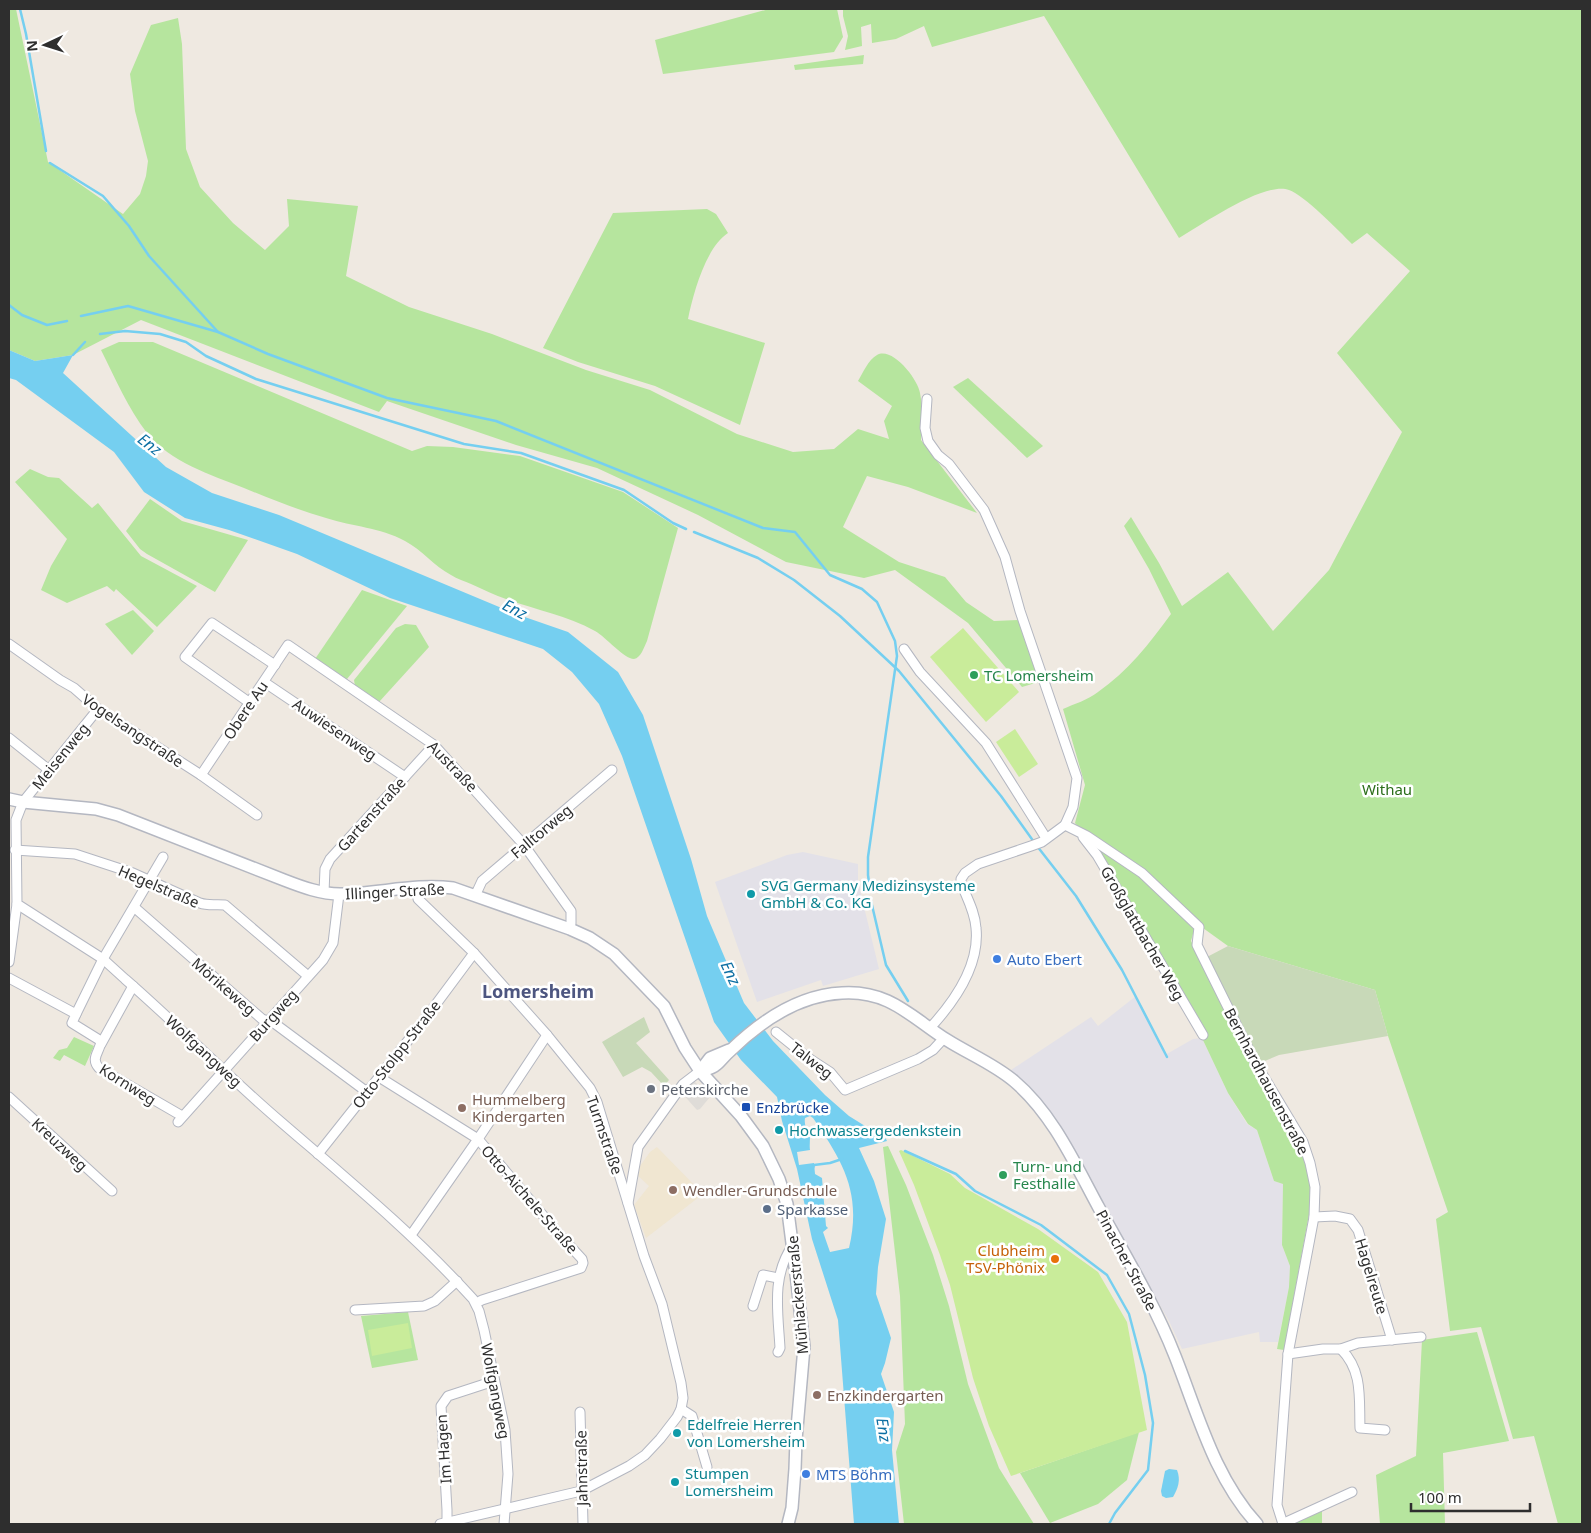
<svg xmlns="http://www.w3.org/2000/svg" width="1591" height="1533" viewBox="0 0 1591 1533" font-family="'Noto Sans',sans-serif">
<rect width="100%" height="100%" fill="#efe9e1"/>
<g fill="#e3e1e8">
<polygon points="803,852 858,864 858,882 879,969 823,986 821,980 757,1002 715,882 787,855"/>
<polygon points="1136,996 1148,1018 1165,1055 1193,1039 1202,1038 1228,1093 1247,1124 1257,1130 1274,1181 1283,1184 1282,1245 1290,1266 1289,1287 1278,1342 1260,1342 1259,1332 1182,1349 1169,1321 1069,1146 1035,1094 1011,1070 1091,1017 1098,1026"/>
</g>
<polygon fill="#f0e6d1" points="657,1147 703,1194 646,1238 634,1205 649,1186 635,1173 650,1152"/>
<g fill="#b6e59e">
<path d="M9 9H16L48 162 123 214 140 194 146 176 148 161 135 111 130 74 151 25 178 18 182 44 186 149 200 187 233 223 265 250 289 226 287 199 358 206 346 276 409 307 492 334 586 370 650 390 737 434 793 452 834 449 858 429 889 439 884 421 892 406 858 381C863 373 868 360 877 355 892 346 918 379 920 393 923 408 922 424 921 440L977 513 908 487 867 476 843 527 899 562 945 577 966 602 994 621 1021 620 1042 681 1022 687 968 623 895 570 864 578 786 562 698 515 597 468 516 445 387 401 379 412 141 320 73 355 35 361 9 350Z"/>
<polygon points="769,9 837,9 843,37 834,52 663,74 655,40"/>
<path d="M843 9H1582V1524H1558L1534 1436 1513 1439 1481 1327 1450 1331 1436 1219 1448 1212 1388 1036 1375 990 1228 946 1196 923 1191 941 1257 1073 1302 1153 1312 1189 1310 1209 1284 1350 1277 1349 1289 1287 1290 1266 1282 1245 1283 1184 1274 1181 1257 1130 1248 1124 1228 1093 1202 1038 1108 865 1075 823 1085 785 1063 709C1074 704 1088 700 1098 692 1127 672 1150 643 1171 614L1149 569 1124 526 1131 517 1159 563 1182 606 1228 572 1273 631 1329 570 1402 432 1337 353 1410 271 1367 233 1352 244C1339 231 1304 195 1289 190 1264 181 1202 225 1179 238L1044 16 932 47 924 26 896 39 872 43 871 24 861 27 862 46 845 50 848 36 843 16Z"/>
<polygon points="864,55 863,64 795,70 794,65"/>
<path d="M707 209 716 214 728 233C706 247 693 294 688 319L765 343 740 425 655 386 578 362 543 348 613 213Z"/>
<path d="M119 342H153L412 451 427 446 453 447 520 456 623 492 678 528 647 641C644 647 641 658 634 659 624 659 606 637 595 631 566 615 536 610 506 599 494 595 483 589 471 584 465 581 457 579 451 575 434 566 422 550 405 541 379 527 354 527 326 518 298 510 271 499 244 488 211 475 170 462 147 433 128 408 115 378 101 350Z"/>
<polygon points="968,378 1043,446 1027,458 953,387"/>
<polygon points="30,469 48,477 59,478 92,508 98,503 141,556 197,586 157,627 116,589 114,592 107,586 67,603 41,590 51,566 67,539 15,482"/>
<polygon points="150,499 182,521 248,540 215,592 147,554 140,549 126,531"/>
<polygon points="362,590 407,606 347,679 343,679 315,659"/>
<polygon points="133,610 154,631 132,655 105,624"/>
<polygon points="405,624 416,625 429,647 379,702 355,686 354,680 396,628"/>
<polygon points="74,1037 94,1046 85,1066 64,1055 60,1061 53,1058 59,1050 67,1048"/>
<polygon points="888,1146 906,1185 933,1255 949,1306 968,1384 999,1468 1034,1524 904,1524 896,1452 905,1424 900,1296 883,1147"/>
<polygon points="408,1312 418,1360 372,1368 361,1316"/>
<polygon points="1477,1332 1509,1441 1443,1453 1445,1524 1380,1524 1376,1475 1416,1456 1422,1340"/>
<polygon points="1139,1432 1127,1480 1098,1504 1050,1523 1020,1473"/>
<polygon points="1322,1510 1322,1524 1289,1524"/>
</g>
<g fill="#c8d9b8">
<polygon points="1228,946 1375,990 1388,1036 1279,1055 1260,1063 1207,957"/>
<polygon points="644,1017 650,1032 636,1043 669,1080 664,1086 651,1072 642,1067 623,1077 602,1042"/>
</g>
<g fill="#c9ec9a">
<polygon points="963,628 1019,692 986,722 930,657"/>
<polygon points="1015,729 1038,764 1019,777 996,742"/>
<polygon points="901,1150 950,1174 965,1188 1038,1229 1098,1272 1127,1322 1147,1430 1011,1476 989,1426 973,1378 950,1285 940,1255 914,1185 899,1151"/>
<polygon points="408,1323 412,1348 372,1356 368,1330"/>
</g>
<polygon fill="#dfdcd8" points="690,1077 710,1097 700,1109 697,1110 680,1091"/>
<g fill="#75cff0" fill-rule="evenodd">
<path d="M9 350 35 361 73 355 63 373 166 467 212 493 279 515 516 614 568 632 618 672 643 715 691 859 707 916 744 1003 773 1041 825 1095 849 1116 886 1139 887 1141 859 1148 874 1181 886 1219 878 1267 876 1294 891 1338 885 1363 881 1374 894 1412 892 1450 899 1524H854L838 1320 812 1239 797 1169 782 1121 777 1097 741 1060 714 1022 622 756 599 704 572 672 543 649 390 598 297 554 229 530 185 518 144 492 114 452 16 380 9 378ZM810 1116 813 1118C843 1162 862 1193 849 1248L830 1252 823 1232 828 1228 826 1226 822 1178 815 1174 814 1163 799 1165 797 1152 810 1150C809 1145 811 1137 809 1133 806 1128 804 1124 805 1118Z"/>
<path d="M1169 1469 1177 1470C1181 1480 1178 1488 1173 1497L1166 1498 1162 1496 1161 1491 1165 1471Z"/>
</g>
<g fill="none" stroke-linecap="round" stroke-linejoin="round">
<g stroke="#75cff0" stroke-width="2.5">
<polyline points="20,9 26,34 46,151"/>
<polyline points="50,163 103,196 129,226 149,256 218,332"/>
<polyline points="9,305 22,315 47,325 67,321"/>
<polyline points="81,316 128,306 218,332 268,354 387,398 496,421 763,528 795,532 830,575 862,589 877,602 895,641 897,656 868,857 868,875 870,890"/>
<polyline points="100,334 125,331 160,334 186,342 206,356 256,379 464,444 521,453 624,490 673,523 686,529"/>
<polyline points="73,355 85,342"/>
<polyline points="694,532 758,558 794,580 840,616 899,671 1001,796 1034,842"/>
<polyline points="1037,846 1076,896 1122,970 1167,1057"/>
<polyline points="871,901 886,965 908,1001"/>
<polyline points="905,1151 956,1174 975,1191 1041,1225 1107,1275 1129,1314 1145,1375 1153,1423 1148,1470 1115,1513 1109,1524"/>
<polyline points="813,1168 814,1165 830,1163 842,1159"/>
</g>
<defs>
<g id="minor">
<path d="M927 399 925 428 928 441 938 455 949 464 984 510 1005 557 1020 611 1077 778 1073 807 1065 825 1042 842 1031 846 978 864 965 873 961 879V883C967 898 975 912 976 928 980 966 955 1001 930 1028"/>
<polyline points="9,644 60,680 74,688 98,709 201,775 257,815"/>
<polyline points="904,649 920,672 986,743 1046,838"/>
<polyline points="264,682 405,777"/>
<polyline points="250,703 185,657 212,623 275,665"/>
<path d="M98 709 23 802 16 820 17 904 103 959 125 979C178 1025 227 1076 281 1122 347 1179 414 1234 473 1299L479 1311 484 1330 505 1430 508 1474 504 1524"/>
<polyline points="9,738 49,770"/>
<polyline points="201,775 288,645 434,745 524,845 571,911 571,923 570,929"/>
<polyline points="1065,825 1087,836 1142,873 1199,927 1197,945 1255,1062 1303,1142 1310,1163 1315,1187 1314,1217 1288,1354 1277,1505 1283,1524"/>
<polyline points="1083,837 1097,855 1203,1035"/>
<path d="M15 850 75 854 133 873 200 903C208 906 216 904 225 905L308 976"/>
<polyline points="417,887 418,899 474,953 547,1035 590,1088 597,1102 644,1256 662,1304 681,1383 683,1398 681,1409 677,1417 660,1439 645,1455 629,1466 581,1491 440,1524"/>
<polyline points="324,892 325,869 330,859 434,745"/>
<polyline points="475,896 482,881 612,770"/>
<polyline points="134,907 262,1019 274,1023 367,1092"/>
<polyline points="9,962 17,904"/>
<path d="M9 978 76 1014 72 1023 101 1041C100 1052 90 1058 99 1068L182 1116"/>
<polyline points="76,1014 103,959 163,857"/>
<polyline points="776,1032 807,1057 830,1072 845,1090 918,1059 933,1050 944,1038"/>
<polyline points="101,1044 133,986"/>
<polyline points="379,1077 478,1139 558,1233 582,1259 583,1263 581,1268 482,1300 476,1303"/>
<polyline points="9,1097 112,1191"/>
<polyline points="178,1122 323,960 333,943 339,894"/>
<polyline points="318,1154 422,1023 474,953"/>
<polyline points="628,1203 638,1147 683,1084 700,1071"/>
<polyline points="1314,1217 1335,1216 1350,1219 1358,1230 1392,1340"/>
<polyline points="411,1235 478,1139 547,1035"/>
<polyline points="753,1306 763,1275 778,1278"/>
<polyline points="355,1310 424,1306 435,1301 457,1281"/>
<path d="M1341 1349C1363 1371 1359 1398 1360 1428L1385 1430"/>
<path d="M778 1352 780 1348C778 1312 771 1276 793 1245"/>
<polyline points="1288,1354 1323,1349 1341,1349 1358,1343 1421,1337"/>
<polyline points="681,1409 692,1416 707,1467"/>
<polyline points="580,1412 583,1524"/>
<polyline points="1284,1523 1352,1492"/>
<polyline points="447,1524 447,1510 441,1406 448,1396 494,1381"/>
</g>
<g id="tertiary">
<path d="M9 799 23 802 96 809 118 815 284 880C302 887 321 894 340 894 378 894 415 883 453 888L570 929 590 938 614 954 664 1006 685 1048 700 1071 741 1116 763 1146 779 1179 787 1204 797 1282 804 1347 796 1440 795 1469 792 1508 788 1524"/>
<path d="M700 1071C720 1067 717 1062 731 1050 761 1021 799 995 842 993 889 990 911 1017 947 1040 969 1054 994 1064 1014 1081 1053 1114 1075 1164 1099 1208 1125 1255 1155 1305 1175 1356 1198 1414 1214 1477 1257 1524"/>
<polyline points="700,1071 710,1058 729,1050"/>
</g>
</defs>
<use href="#minor" stroke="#b4b7c1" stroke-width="11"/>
<use href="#tertiary" stroke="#b4b7c1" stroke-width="14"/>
<use href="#minor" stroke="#fff" stroke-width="9"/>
<use href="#tertiary" stroke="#fff" stroke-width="11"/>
</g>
<g fill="#2e9e5b" stroke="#fff" stroke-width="2">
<circle cx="974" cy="675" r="5"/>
<circle cx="1003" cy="1175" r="5"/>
</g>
<g fill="#0f9aa8" stroke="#fff" stroke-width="2">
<circle cx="751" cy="894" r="5"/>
<circle cx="779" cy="1130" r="5"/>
<circle cx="677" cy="1433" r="5"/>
<circle cx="675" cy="1482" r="5"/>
</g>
<g fill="#3f7fe0" stroke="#fff" stroke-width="2">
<circle cx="997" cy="959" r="5"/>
<circle cx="806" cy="1474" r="5"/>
</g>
<circle fill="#6b7280" stroke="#fff" stroke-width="2" cx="651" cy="1089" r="5"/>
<rect fill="#1a4fb4" stroke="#fff" stroke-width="2" x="741" y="1102" width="10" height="10" rx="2.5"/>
<g fill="#8d6e63" stroke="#fff" stroke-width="2">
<circle cx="462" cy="1108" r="5"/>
<circle cx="673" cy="1190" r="5"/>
<circle cx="817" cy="1395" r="5"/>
</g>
<circle fill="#5c6f8a" stroke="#fff" stroke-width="2" cx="767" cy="1209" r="5"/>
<circle fill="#e8710a" stroke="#fff" stroke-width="2" cx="1055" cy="1259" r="5"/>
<g text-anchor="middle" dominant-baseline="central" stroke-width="5" stroke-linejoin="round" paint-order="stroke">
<g font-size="15" fill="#27864d" stroke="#fff" text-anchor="start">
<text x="984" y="675">TC Lomersheim</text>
<text x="1013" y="1166">Turn- und<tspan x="1013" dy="17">Festhalle</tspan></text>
</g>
<g font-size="15" fill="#2e2e2e" stroke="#fff">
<text transform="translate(245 710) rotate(-56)">Obere Au</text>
<text transform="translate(335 729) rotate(34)">Auwiesenweg</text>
<text transform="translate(133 730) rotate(34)">Vogelsangstraße</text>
<text transform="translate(60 756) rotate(-51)">Meisenweg</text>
<text transform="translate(453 766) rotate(46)">Austraße</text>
<text transform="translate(371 814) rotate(-48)">Gartenstraße</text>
<text transform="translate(541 831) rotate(-40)">Falltorweg</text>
<text transform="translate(159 886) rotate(23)">Hegelstraße</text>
<text transform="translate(395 891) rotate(-3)">Illinger Straße</text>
<text transform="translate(1143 933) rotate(60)">Großglattbacher Weg</text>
<text transform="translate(224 986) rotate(41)">Mörikeweg</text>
<text transform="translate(273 1015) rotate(-48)">Burgweg</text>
<text transform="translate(204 1051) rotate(43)">Wolfgangweg</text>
<text transform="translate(396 1054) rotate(-52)">Otto-Stolpp-Straße</text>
<text transform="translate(812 1060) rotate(38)">Talweg</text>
<text transform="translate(1267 1081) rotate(62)">Bernhardhausenstraße</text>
<text transform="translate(128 1084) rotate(32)">Kornweg</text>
<text transform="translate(605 1135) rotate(71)">Turmstraße</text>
<text transform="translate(60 1144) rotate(43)">Kreuzweg</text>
<text transform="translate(530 1199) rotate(49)">Otto-Aichele-Straße</text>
<text transform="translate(1127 1260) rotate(62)">Pinacher Straße</text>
<text transform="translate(1372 1276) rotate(73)">Hagelreute</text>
<text transform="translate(797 1295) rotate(-95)">Mühlackerstraße</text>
<text transform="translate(496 1391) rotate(79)">Wolfgangweg</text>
<text transform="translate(443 1449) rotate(-94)">Im Hagen</text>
<text transform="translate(581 1468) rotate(-91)">Jahnstraße</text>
</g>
<g font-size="15" fill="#2c6e1b" stroke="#fff">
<text x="1387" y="789">Withau</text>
</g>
<g font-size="15" fill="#0d838f" stroke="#fff" text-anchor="start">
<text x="761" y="885">SVG Germany Medizinsysteme<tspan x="761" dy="17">GmbH &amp; Co. KG</tspan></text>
<text x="789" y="1130">Hochwassergedenkstein</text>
<text x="687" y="1424">Edelfreie Herren<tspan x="687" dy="17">von Lomersheim</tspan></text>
<text x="685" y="1473">Stumpen<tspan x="685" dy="17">Lomersheim</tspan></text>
</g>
<g font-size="15" fill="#366cbe" stroke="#fff" text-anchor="start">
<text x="1007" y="959">Auto Ebert</text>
<text x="816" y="1474">MTS Böhm</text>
</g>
<g font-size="15" fill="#5b616d" stroke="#fff" text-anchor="start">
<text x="661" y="1089">Peterskirche</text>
</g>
<g font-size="15" fill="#785e54" stroke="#fff" text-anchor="start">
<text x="472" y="1099">Hummelberg<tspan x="472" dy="17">Kindergarten</tspan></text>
<text x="683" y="1190">Wendler-Grundschule</text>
<text x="827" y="1395">Enzkindergarten</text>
</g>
<g font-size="15" fill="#164399" stroke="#fff" text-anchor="start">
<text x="756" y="1107">Enzbrücke</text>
</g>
<g font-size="15" fill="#4e5e75" stroke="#fff" text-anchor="start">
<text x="777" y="1209">Sparkasse</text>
</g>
<g font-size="15" fill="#c56008" stroke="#fff" text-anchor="end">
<text x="1045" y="1250">Clubheim<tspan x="1045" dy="17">TSV-Phönix</tspan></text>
</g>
<g font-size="16" font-style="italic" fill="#0d6fa3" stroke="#fff">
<text transform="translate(150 444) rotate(38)">Enz</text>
<text transform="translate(515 609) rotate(27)">Enz</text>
<text transform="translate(731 973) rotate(65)">Enz</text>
<text transform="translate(884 1430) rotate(81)">Enz</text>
</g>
<g font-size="18" font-weight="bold" fill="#4d5680" stroke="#fff">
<text x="538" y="991">Lomersheim</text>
</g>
</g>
<rect width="1591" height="1533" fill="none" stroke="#2e2e2e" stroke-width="20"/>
<g transform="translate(45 45) rotate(266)" stroke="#ffffff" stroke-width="4" paint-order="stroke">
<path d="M0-4L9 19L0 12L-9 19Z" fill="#2e2e2e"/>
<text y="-8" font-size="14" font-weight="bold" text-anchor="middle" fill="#2e2e2e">N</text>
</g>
<path d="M1411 1503v8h119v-8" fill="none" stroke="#2e2e2e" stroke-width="2.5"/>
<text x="1418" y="1503" font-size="15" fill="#2e2e2e" stroke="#ffffff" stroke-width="4" paint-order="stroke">100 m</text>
</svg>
